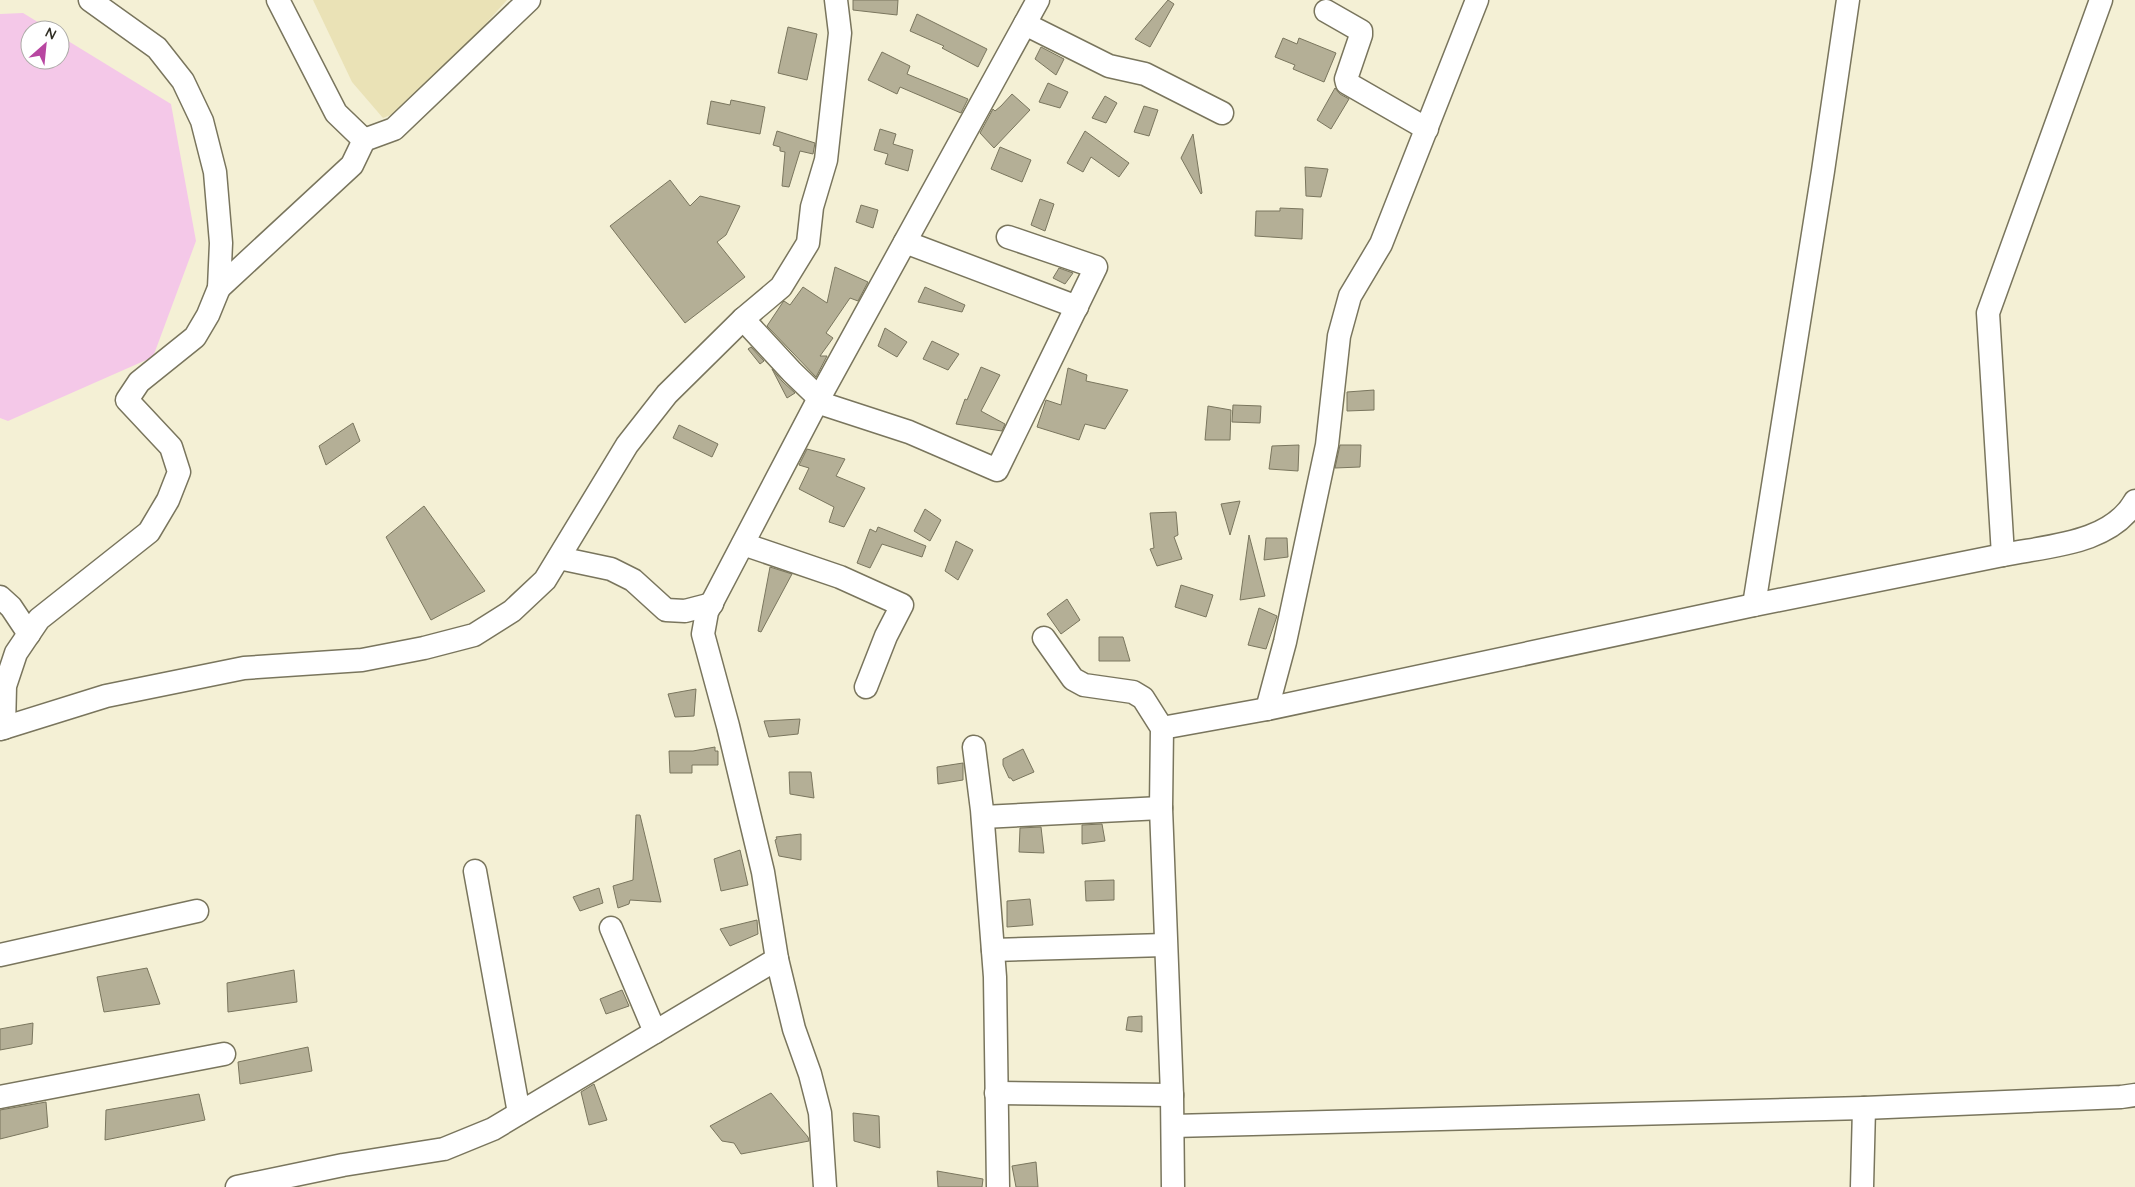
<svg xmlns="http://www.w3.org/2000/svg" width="2135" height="1187" viewBox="0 0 2135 1187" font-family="Quicksand,sans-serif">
<rect width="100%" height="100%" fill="#f4f0d5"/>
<polygon fill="#eae2b6" points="313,0 507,0 411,107 383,118 352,82"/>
<polygon fill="#f4c8e8" points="23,13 51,30 30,30 30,60 60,60 60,36 171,104 196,241 153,357 8,421 0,418 0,14"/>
<g fill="#b4af96" stroke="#7a765e">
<polygon points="853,0 898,0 897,15 853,10"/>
<polygon points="1168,0 1174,4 1150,47 1135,39"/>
<polygon points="917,14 987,49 978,67 942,48 944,46 910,31"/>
<polygon points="788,27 817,34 807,80 778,73"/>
<polygon points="1283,38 1297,44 1299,38 1336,53 1324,82 1293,69 1295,65 1275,57"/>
<polygon points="1041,47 1064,59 1056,75 1035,59"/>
<polygon points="882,52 910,66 907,74 968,99 961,113 900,87 897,94 868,80"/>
<polygon points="1048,83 1068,92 1060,108 1039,102"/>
<polygon points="1335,88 1340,94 1349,99 1331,129 1317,120"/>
<polygon points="1012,94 1030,110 994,148 980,133 993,109 995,111 1001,106"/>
<polygon points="1105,96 1117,103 1106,123 1092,118"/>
<polygon points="731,100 765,107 760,134 707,124 711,101 730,105"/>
<polygon points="1144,106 1158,110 1149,136 1134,132"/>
<polygon points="880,129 896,134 893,144 913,150 908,171 885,164 888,154 874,150"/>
<polygon points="777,131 815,143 813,154 800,151 789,187 782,186 785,152 780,151 780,147 773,145"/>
<polygon points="1085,131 1129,163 1119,177 1091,157 1083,172 1067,163"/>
<polygon points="1193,134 1202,193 1201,194 1181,158"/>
<polygon points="1000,147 1031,160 1022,182 991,169"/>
<polygon points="1305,167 1328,169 1321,197 1306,196"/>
<polygon points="670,180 690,206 700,196 740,206 726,235 717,242 745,277 685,323 610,226"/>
<polygon points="1040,199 1054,204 1045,231 1031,225"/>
<polygon points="861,205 878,210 873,228 856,222"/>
<polygon points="1280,208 1303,209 1302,239 1255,236 1256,211 1280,211"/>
<polygon points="835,267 868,282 858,301 850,298 826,333 833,338 820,356 827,356 816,377 767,326 783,302 784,301 790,305 803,287 827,303"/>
<polygon points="1059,268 1073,273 1065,284 1053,278"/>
<polygon points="925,287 965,305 962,312 918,302"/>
<polygon points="885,328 907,342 897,357 878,346"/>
<polygon points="932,341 959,354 948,370 923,359"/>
<polygon points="751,347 764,361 760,364 748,349"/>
<polygon points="981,367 1000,375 981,411 1005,424 1002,431 956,424 965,399 967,400"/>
<polygon points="1068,368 1087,375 1086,381 1128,390 1105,429 1085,424 1079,440 1037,427 1046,400 1061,405"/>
<polygon points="772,369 782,381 795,393 787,398"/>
<polygon points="1374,390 1374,410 1347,411 1347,392"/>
<polygon points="1233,405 1261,406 1260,423 1232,422"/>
<polygon points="1208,406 1231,410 1230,440 1205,440"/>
<polygon points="353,423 360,441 326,465 319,446"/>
<polygon points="679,425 718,444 712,457 673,438"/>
<polygon points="1299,445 1298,471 1269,469 1272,446"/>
<polygon points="1340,445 1361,445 1360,467 1335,468"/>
<polygon points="807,449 845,459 836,476 865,488 844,527 829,522 834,507 799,489 809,468 799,465"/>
<polygon points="1240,501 1230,535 1221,504"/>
<polygon points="424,506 485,591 431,620 386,537"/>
<polygon points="925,509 941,520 930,541 914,531"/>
<polygon points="1176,512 1178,535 1174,537 1182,559 1157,566 1150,549 1154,548 1150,513"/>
<polygon points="878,527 926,546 922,557 882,544 870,568 857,563 870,529 876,532"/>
<polygon points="1249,535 1265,596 1240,600"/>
<polygon points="1266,538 1287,538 1288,557 1264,560"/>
<polygon points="956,541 973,550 958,580 945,571"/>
<polygon points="770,567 792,574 761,632 758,631"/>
<polygon points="1181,585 1213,595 1206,617 1175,607"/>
<polygon points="1067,599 1080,620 1061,634 1047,614"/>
<polygon points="1259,608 1277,616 1266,649 1248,645"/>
<polygon points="1099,637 1123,637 1130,661 1099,661"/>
<polygon points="696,689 694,716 675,717 668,694"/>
<polygon points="800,719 798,734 769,737 764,721"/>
<polygon points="715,747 715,751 718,751 718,765 692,765 692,773 670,773 669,751 693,751"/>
<polygon points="1023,749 1034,772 1013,781 1011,778 1009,778 1003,765 1003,759"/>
<polygon points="963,763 963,780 938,784 937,767"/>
<polygon points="789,772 811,772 814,798 790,794"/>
<polygon points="636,815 640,815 661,902 630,900 629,904 618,908 613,886 633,880"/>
<polygon points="1102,824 1105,841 1082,844 1082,825"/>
<polygon points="1041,827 1044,853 1019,852 1020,828"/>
<polygon points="801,834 801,860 779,856 775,840 777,839 776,837"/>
<polygon points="740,850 748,885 721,891 714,859"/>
<polygon points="1114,880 1114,900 1086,901 1085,881"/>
<polygon points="599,888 603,903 580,911 573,897"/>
<polygon points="1030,899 1033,925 1007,927 1007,901"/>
<polygon points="757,920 758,934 730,946 720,929"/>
<polygon points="147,968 160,1004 104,1012 97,977"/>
<polygon points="294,970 297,1002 228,1012 227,983"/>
<polygon points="622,990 629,1006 606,1014 600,999"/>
<polygon points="1142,1016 1142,1032 1126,1030 1128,1017"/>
<polygon points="33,1023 32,1044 0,1050 0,1029"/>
<polygon points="308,1047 312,1071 240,1084 238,1062"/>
<polygon points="594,1084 607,1120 589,1125 581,1092"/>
<polygon points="771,1093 808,1137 809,1141 741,1154 734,1143 722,1141 710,1126"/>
<polygon points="199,1094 205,1120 105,1140 106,1110"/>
<polygon points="46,1102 48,1127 0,1139 0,1110"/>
<polygon points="853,1113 879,1116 880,1148 854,1141"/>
<polygon points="1036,1162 1038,1187 1016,1187 1012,1166"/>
<polygon points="937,1171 983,1179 982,1187 938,1187"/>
</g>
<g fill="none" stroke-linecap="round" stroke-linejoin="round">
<defs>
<g id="minor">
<polyline points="278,0 336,113 364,140"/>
<polyline points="1326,11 1361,31 1361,35 1346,79 1347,83 1427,129"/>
<polyline points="1025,24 1109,66 1145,74 1222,113"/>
<polyline points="905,242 1077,307"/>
<polyline points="219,288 352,165 364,140 394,129 529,0"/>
<polyline points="743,319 792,372 819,398"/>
<polyline points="817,402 909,432 997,470 1096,267 1008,237"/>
<polyline points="743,544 840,577 902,605 886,636 866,687"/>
<path d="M2003 555C2047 546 2111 544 2135 501"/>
<polyline points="559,558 611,569 633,580 666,610 685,611 712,604"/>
<polyline points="0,597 11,607 29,634"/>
<polyline points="1754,605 1823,171 1848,0"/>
<polyline points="1044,638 1073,679 1084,685 1133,692 1143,698 1162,728 1161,808 1172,1095 1173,1187"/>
<polyline points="1267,709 1285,642 1327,445 1339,336 1350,296 1381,244 1477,0"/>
<polyline points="4,728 5,686 16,653 39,619 149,532 168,500 179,472 171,447 127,400 139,382 195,337 208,315 219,288 221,243 215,172 202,121 183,81 157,48 90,0"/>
<polyline points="1162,728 1267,709 1754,605 2003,555 1988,313 2101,0"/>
<polyline points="0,729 106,696 244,668 362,660 424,648 474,635 512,611 545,580 627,445 667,394 743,319 781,287 808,243 812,207 826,160 840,33 836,0"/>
<polyline points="974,747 982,810 995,977 998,1187"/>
<polyline points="983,817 1161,808"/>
<polyline points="475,871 519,1113"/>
<polyline points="611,928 655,1032"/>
<polyline points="993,950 1165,945"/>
<polyline points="0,955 197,911"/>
<polyline points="996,1093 1172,1095"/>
<polyline points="0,1097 224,1054"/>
<polyline points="1173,1126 1864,1108 2121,1097 2135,1095"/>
<polyline points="237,1187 343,1165 444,1149 493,1129 777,959"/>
<polyline points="825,1187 820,1113 810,1074 794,1029 777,959 763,872 728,726 703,634 707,612 817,402 1038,0"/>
<polyline points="1862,1187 1864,1108"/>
</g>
</defs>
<use href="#minor" stroke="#79755d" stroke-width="25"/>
<use href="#minor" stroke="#fff" stroke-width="22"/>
</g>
<g transform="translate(45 45) rotate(27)"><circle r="24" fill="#ffffff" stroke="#acaba7"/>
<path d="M0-4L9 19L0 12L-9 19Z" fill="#b846a1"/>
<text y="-8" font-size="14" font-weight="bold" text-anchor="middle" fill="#302e24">N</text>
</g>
</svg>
